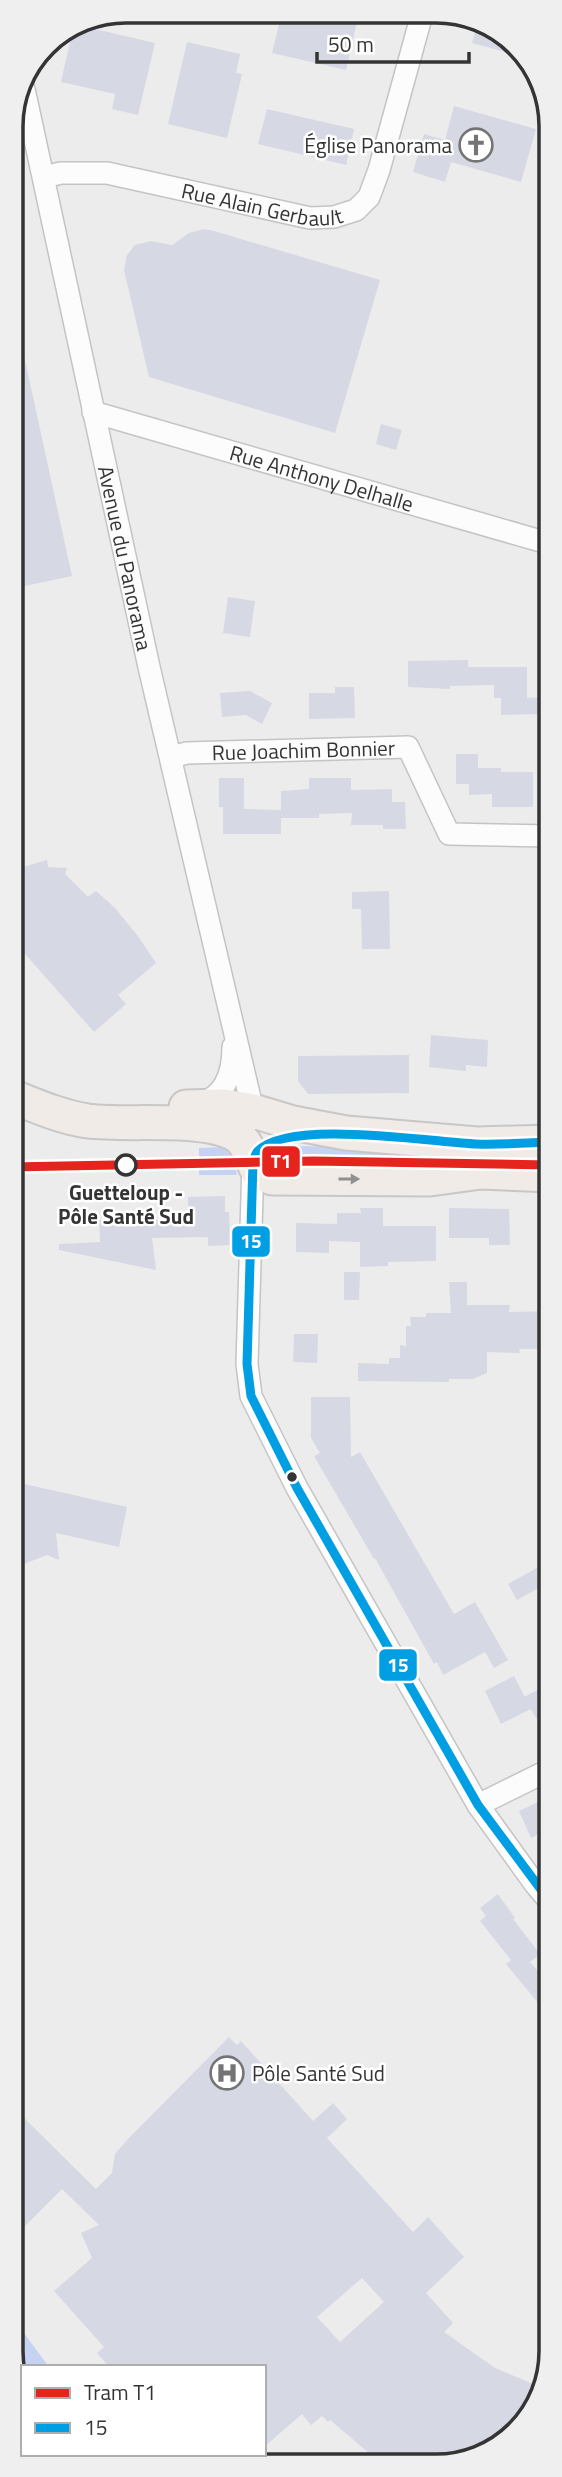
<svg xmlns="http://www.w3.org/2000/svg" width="562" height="2477" viewBox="0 0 562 2477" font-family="'Titillium Web',sans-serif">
<rect width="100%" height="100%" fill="#ececed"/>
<g fill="#c6d2f2">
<polygon points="286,1146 551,1149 551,1168 283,1164 279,1154 282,1148"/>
<polygon points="224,1147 234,1161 237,1175 199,1175 199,1148"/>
<polygon points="12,2317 49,2367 23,2367 23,2391 12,2366"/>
</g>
<g fill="#d6d9e3" fill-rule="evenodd">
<polygon points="282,12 359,13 346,70 272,53"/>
<polygon points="478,22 523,50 527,58 472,43"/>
<polygon points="86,27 155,43 138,115 112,109 115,94 61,82 72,33"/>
<polygon points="187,42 240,54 236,73 242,74 227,138 168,124"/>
<polygon points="454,106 536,129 521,182 451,162 445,182 413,172 424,134 445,140"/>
<polygon points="267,109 354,129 346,165 258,144"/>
<polygon points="204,229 214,231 380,280 335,433 149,377 124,270 127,255 135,245 151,241 172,245 189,233"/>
<polygon points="18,328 72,576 11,589 11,329"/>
<polygon points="381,424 402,430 396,450 376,444"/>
<polygon points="228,597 255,601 250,637 223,633"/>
<polygon points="468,660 468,667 527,667 527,698 545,697 545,714 501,715 501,698 494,698 494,685 450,686 450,689 408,687 408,661"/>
<polygon points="335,687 354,687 355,718 309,719 309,693 335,693"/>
<polygon points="250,691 272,703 262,724 246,715 222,717 220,693"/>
<polygon points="456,754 478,754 478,768 501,768 501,772 533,772 533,807 492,807 492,794 469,795 469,784 456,784"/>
<polygon points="219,778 244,778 244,809 281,810 281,834 223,834 223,807 219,807"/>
<polygon points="309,778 351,778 351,790 392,789 392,802 405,802 406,829 383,829 383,825 351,825 352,813 319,814 319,818 281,818 281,791 309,789"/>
<polygon points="11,854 23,867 47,860 48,867 67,868 65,874 88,897 96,891 115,908 137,935 156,963 118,995 126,1004 94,1032 11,938"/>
<polygon points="389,891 390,949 362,949 361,909 352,909 352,892"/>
<polygon points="431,1035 488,1040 487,1067 466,1065 466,1071 429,1067"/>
<polygon points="409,1055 409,1093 308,1094 298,1081 298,1056"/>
<polygon points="225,1196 225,1212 229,1212 230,1245 208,1246 208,1237 152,1238 156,1270 59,1250 59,1244 100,1242 99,1220 161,1220 161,1214 188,1213 188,1197"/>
<polygon points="360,1208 383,1208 383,1226 436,1226 436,1261 388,1262 388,1266 360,1267 360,1242 329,1241 329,1253 296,1252 296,1223 337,1224 337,1213 361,1213"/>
<polygon points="449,1208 509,1209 510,1245 489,1245 489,1238 449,1238"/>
<polygon points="344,1272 360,1272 359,1300 344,1300"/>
<polygon points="449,1282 467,1282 467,1305 510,1305 509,1312 551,1311 551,1330 548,1330 547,1349 519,1349 520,1353 487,1352 487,1373 473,1379 449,1379 449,1382 358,1381 358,1363 389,1364 389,1358 400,1358 400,1345 406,1346 406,1326 411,1326 410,1317 426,1317 426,1313 451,1313"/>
<polygon points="294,1334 318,1334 317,1363 293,1362"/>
<polygon points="311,1397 350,1397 351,1457 360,1452 454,1614 475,1602 508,1660 494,1668 485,1652 443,1675 437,1662 434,1664 375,1558 374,1559 314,1456 320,1453 311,1438"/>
<polygon points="11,1481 127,1507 119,1547 56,1533 59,1560 47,1555 11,1569"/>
<polygon points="551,1560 551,1581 517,1600 508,1584"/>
<polygon points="514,1676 531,1709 501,1724 485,1691"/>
<polygon points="541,1688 551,1707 551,1744 524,1697"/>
<polygon points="542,1800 551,1820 551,1828 531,1838 519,1811"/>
<polygon points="498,1894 515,1918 513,1919 540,1954 530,1962 551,1985 551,2012 542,2001 539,2004 506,1964 511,1960 480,1921 486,1916 480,1908"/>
<path d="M229 2037 237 2045 241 2041 313 2121 333 2103 347 2119 327 2138 413 2232 428 2217 464 2257 426 2293 453 2323 444 2332 495 2368 538 2386 523 2427 451 2465H383L330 2420 328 2422 322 2416 311 2425 302 2414 264 2447V2367H109L97 2353 104 2347 54 2291 92 2258 81 2233 99 2225 62 2189 11 2240V2105L96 2189 112 2173 115 2154 128 2139ZM362 2278 384 2302 340 2342 317 2317Z"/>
</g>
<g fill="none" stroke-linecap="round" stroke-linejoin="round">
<defs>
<g id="minor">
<path id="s1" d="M24 89 149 667 253 1111 248 1121"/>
<path id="s2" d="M44 177 61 173H107L310 218 334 217 356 210 369 197 379 170 422 14"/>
<path id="s3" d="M93 412 551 544"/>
<path id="s4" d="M171 757 187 753 408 747 449 834 551 836"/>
<path d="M199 1104C225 1097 233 1073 233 1047"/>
<polyline points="253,1162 247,1364 251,1396 297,1488 478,1805 535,1884 551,1903"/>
<polyline points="478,1805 551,1769"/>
</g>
<g id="primary">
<path d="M11 1096C36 1106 61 1117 88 1121 128 1126 205 1116 236 1135 250 1144 250 1159 258 1171L272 1178 430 1179 481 1172 551 1175"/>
<polyline points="186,1107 224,1106 253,1111 293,1123 346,1133 477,1144 551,1142"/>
</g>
</defs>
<use href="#minor" stroke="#c4c4c5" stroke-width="24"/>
<use href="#primary" stroke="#c7c7c8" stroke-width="37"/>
<use href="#minor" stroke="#fcfcfc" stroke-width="21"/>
<use href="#primary" stroke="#f1ebe8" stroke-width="33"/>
<defs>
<path id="bus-1" d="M551 1142C526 1143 500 1145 475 1144 432 1142 285 1118 257 1152 255 1155 254 1159 253 1162L247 1364 251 1396 297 1488 478 1805 551 1903"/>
</defs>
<use href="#bus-1" stroke="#fff" stroke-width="14"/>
<use href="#bus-1" stroke="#009fe3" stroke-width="9"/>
<defs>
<polyline id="tram-1" points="11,1167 313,1161 551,1165"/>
</defs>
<use href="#tram-1" stroke="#fff" stroke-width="14"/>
<use href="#tram-1" stroke="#e5251d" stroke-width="9"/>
</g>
<defs><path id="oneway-solid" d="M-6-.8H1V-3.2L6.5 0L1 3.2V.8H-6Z" transform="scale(1.75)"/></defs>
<use fill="#92908e" href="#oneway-solid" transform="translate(349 1179)"/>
<defs>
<symbol id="church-ring" viewBox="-11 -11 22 22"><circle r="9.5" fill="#fff" stroke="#747475" stroke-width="1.5"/><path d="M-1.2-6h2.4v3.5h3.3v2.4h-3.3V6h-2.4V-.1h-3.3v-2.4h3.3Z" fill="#747475"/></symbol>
<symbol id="hospital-ring" viewBox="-11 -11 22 22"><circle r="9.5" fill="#fff" stroke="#747475" stroke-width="1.5"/><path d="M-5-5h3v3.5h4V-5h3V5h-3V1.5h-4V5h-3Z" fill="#747475"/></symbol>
</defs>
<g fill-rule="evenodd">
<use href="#church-ring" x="457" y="126" width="38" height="38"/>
<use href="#hospital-ring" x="208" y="2054" width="38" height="38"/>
</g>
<circle fill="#fff" stroke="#343435" stroke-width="3.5" cx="126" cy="1165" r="10"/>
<circle fill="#343435" stroke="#fff" stroke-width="2.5" cx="292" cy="1477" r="6"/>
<g text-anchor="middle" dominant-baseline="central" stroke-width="5" stroke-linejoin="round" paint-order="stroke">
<g font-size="21" fill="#343435" stroke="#fff" text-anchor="end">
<text x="452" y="145">Église Panorama</text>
<text x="252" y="2073" text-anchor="start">Pôle Santé Sud</text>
</g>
<g font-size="21" fill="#343435" stroke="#fff">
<text stroke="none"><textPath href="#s2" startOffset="222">Rue Alain Gerbault</textPath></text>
<text stroke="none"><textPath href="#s3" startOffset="238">Rue Anthony Delhalle</textPath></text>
<text stroke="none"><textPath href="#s1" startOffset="480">Avenue du Panorama</textPath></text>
<text stroke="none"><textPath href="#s4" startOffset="133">Rue Joachim Bonnier</textPath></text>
</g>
<g font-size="21" font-weight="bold" fill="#343435" stroke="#fff">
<text x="126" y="1192">Guetteloup -<tspan x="126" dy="24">Pôle Santé Sud</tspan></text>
</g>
</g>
<path d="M0 0H562V2477H0ZM126 23H436A103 103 0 0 1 539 126V2351A103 103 0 0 1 436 2454H126A103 103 0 0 1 23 2351V126A103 103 0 0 1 126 23Z" fill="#efefef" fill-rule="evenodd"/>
<path fill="none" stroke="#343435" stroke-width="3.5" d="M126 23H436A103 103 0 0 1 539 126V2351A103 103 0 0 1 436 2454H126A103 103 0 0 1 23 2351V126A103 103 0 0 1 126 23Z"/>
<g stroke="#fff" stroke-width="2.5">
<rect x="261" y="1145" width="40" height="33" rx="7" fill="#e5251d"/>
<rect x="231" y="1225" width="40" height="33" rx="7" fill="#009fe3"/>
<rect x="378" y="1648" width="40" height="34" rx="7" fill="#009fe3"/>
</g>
<g font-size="19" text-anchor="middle" font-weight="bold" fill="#fff">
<text x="281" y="1168">T1</text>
<text x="251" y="1248">15</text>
<text x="398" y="1672">15</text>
</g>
<rect x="21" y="2365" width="245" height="91" fill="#ffffff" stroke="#aeaeae" stroke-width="2"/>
<rect x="35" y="2388" width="35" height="10" fill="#e5251d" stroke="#aeaeae" stroke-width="2"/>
<text x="84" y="2400" font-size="21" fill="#343435">Tram T1</text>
<rect x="35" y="2423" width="35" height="10" fill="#009fe3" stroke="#aeaeae" stroke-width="2"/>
<text x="84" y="2435" font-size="21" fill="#343435">15</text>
<path d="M317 52v10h152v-10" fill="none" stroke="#343435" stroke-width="3.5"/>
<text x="328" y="52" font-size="21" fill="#343435" stroke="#ffffff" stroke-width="5" paint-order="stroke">50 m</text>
</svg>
